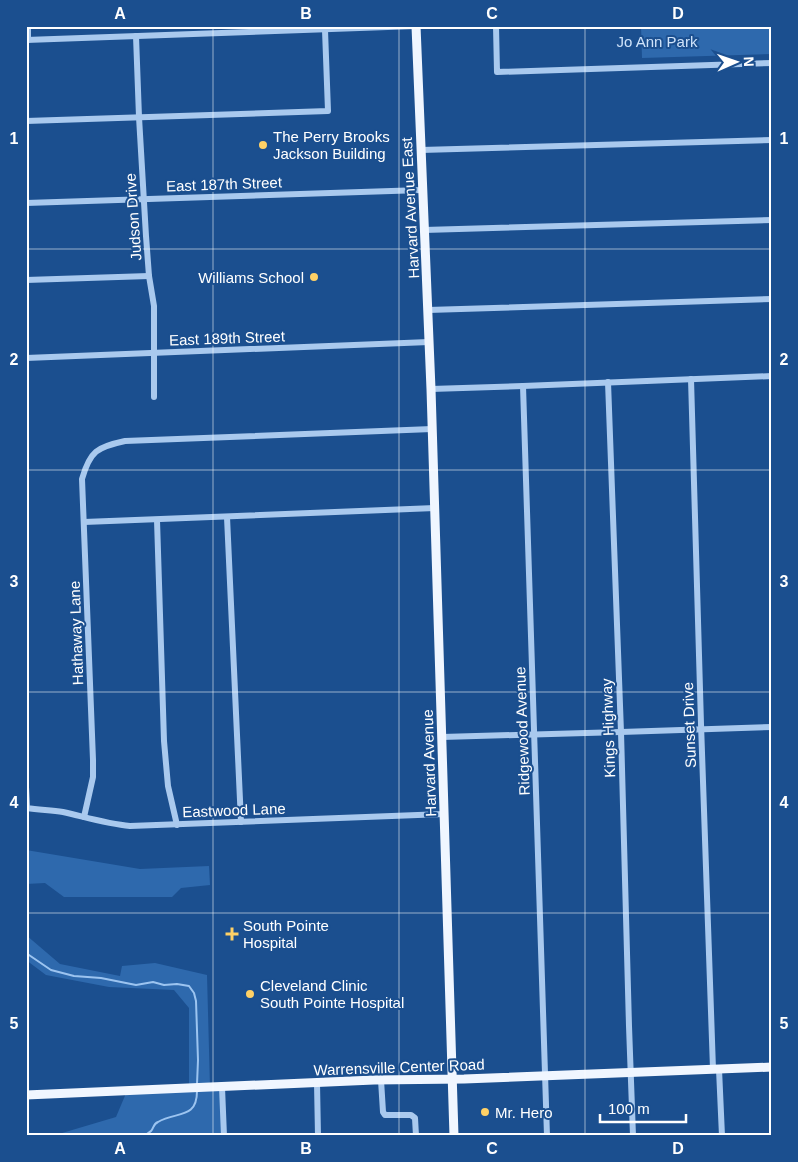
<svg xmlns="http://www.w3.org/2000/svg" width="798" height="1162" viewBox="0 0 798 1162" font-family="Arial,sans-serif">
<rect width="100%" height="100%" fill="#1b4f8f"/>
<g fill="#2e69ad">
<polygon points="641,26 772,26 772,54 642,58"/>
<polygon points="26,850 140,869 209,866 210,885 181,888 172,897 64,897 45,883 26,884"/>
<polygon points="26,935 60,964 120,976 122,966 155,963 207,975 210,1087 222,1087 224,1136 52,1136 116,1117 127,1091 189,1088 189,1008 174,990 109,987 46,975 26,960"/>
</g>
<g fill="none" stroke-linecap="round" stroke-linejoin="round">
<g stroke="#9cc4f0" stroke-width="2">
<polyline points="26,953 51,970 74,976 101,978 136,985 153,982 164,985 177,984 189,986 194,993 196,1001 198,1060 197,1084"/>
<path d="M144 1136C145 1135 150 1132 151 1131 154 1128 153 1124 158 1122 176 1111 197 1120 197 1091"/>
</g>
<g stroke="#a9c9ee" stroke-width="6">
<polyline points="28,26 28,40"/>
<polyline points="496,26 497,72 772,63"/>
<polyline points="136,36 139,117 146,236 149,276 154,306 154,397"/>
<polyline points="26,40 416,26"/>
<polyline points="26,121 328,111 325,30"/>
<polyline points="421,150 772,140"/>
<polyline points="26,203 422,190"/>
<polyline points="424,230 772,220"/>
<polyline points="26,280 149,276"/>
<polyline points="428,310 772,299"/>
<polyline points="26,358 429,342"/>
<polyline points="691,379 701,724 713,1069"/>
<polyline points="608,382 621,732 629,1026 633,1136"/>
<polyline points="523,386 547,1136"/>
<polyline points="431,389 523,386 772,376"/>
<polyline points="227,517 241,822"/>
<polyline points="157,520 164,741 168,786 177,825"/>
<polyline points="84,522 435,508"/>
<polyline points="442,737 621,732 772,727"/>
<path d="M26 787 27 808C39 810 51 810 63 812 85 817 107 824 130 826L444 814"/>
<path d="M84 817 93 777V760L82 479C90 451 97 447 125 441L432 429"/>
<polyline points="719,1069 722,1136"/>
<polyline points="381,1080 383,1112 385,1115 411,1115 415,1118 416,1136"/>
<polyline points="317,1083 318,1136"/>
<polyline points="222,1087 224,1136"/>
</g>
<g stroke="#f0f6ff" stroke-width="9">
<polyline points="416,26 431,389 454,1136"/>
<polyline points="26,1095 374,1080 464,1079 772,1067"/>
</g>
</g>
<path fill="none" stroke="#fff" stroke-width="1" stroke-opacity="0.55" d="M213 26V1136M399 26V1136M585 26V1136M26 249H772M26 470H772M26 692H772M26 913H772"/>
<g fill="#ffd166" stroke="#1b4f8f" stroke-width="2">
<circle cx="263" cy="145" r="5"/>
<circle cx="314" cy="277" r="5"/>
<path d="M229.5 926.5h5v5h5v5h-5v5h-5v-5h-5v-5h5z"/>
<circle cx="250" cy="994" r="5"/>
<circle cx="485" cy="1112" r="5"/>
</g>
<g text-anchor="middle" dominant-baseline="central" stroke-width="4" stroke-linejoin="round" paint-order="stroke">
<g font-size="15" fill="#cfe3fa" stroke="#1b4f8f">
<text x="657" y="41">Jo Ann Park</text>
</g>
<g font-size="15" fill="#fff" stroke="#1b4f8f" text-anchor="start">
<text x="273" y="136">The Perry Brooks<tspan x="273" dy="17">Jackson Building</tspan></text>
<text x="304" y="277" text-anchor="end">Williams School</text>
<text x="243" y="925">South Pointe<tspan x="243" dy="17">Hospital</tspan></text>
<text x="260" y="985">Cleveland Clinic<tspan x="260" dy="17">South Pointe Hospital</tspan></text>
<text x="495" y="1112">Mr. Hero</text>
</g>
<g font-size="15" fill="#fff" stroke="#1b4f8f">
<text transform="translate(224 184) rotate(-2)">East 187th Street</text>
<text transform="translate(410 208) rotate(-93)">Harvard Avenue East</text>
<text transform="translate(133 217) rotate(-94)">Judson Drive</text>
<text transform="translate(227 338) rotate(-2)">East 189th Street</text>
<text transform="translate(76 633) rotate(-92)">Hathaway Lane</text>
<text transform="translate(689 725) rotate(-92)">Sunset Drive</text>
<text transform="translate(608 728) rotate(-92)">Kings Highway</text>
<text transform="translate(522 731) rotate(-92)">Ridgewood Avenue</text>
<text transform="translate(429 763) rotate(-92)">Harvard Avenue</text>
<text transform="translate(234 810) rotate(-2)">Eastwood Lane</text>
<text transform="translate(399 1067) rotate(-2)">Warrensville Center Road</text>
</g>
</g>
<rect width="798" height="1162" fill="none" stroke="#1b4f8f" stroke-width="55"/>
<g transform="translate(736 62) rotate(88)" stroke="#1b4f8f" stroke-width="4" paint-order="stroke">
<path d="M0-4L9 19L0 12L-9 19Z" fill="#ffffff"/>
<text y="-8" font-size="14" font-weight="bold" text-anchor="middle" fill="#ffffff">N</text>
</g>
<path d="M600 1114v8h86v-8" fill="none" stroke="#ffffff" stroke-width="2.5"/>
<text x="608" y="1114" font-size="15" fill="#ffffff" stroke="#1b4f8f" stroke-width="4" paint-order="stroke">100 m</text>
<rect x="28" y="28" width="742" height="1106" fill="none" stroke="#fff" stroke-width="2"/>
<g font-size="16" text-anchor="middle" font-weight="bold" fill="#fff">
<text x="120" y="19">A</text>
<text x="306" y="19">B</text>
<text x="492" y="19">C</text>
<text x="678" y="19">D</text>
<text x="14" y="144">1</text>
<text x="784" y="144">1</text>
<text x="14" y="365">2</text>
<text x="784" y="365">2</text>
<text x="14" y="587">3</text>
<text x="784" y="587">3</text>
<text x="14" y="808">4</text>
<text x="784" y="808">4</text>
<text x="14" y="1029">5</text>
<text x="784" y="1029">5</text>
<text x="120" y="1154">A</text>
<text x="306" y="1154">B</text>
<text x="492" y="1154">C</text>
<text x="678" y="1154">D</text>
</g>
</svg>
